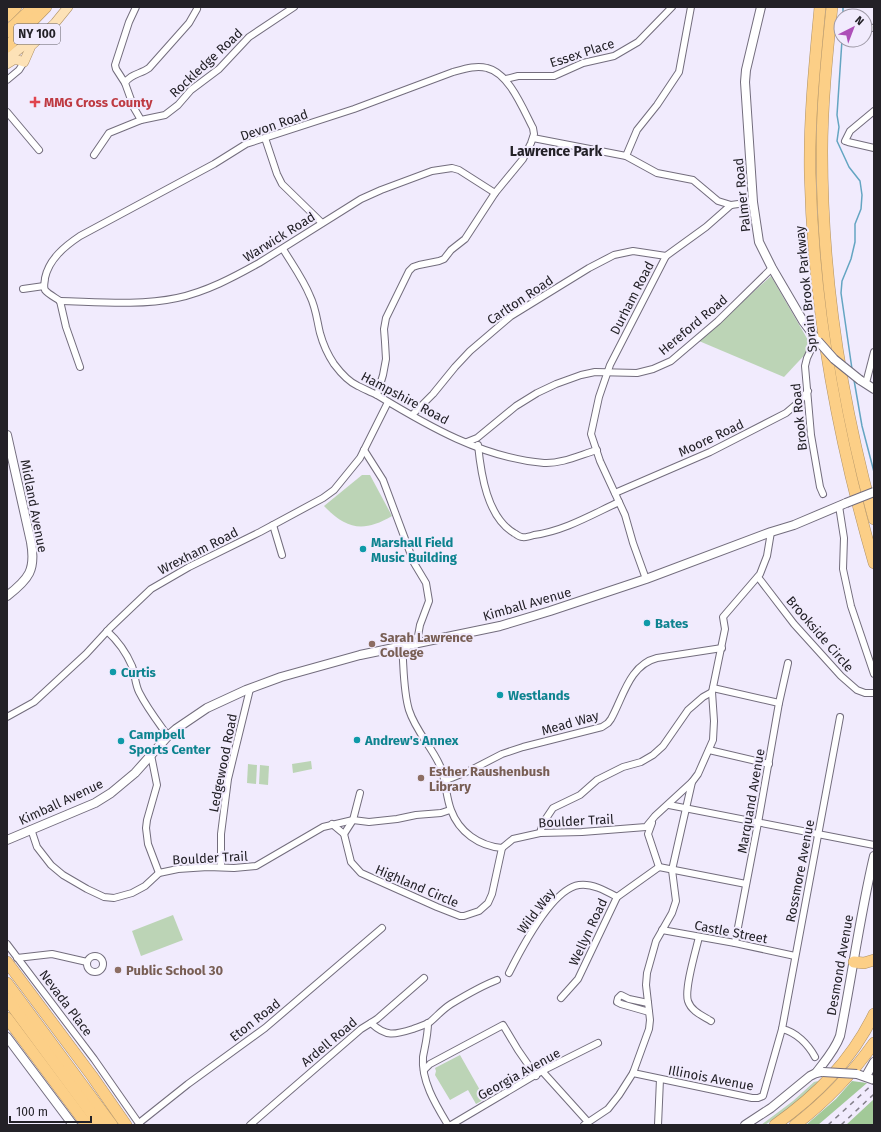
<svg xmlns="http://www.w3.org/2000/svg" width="881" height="1132" viewBox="0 0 881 1132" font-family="'Fira Sans',sans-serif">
<rect width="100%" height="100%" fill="#f1ebfd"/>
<g fill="#bcd4b6">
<polygon points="771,276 812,347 784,377 699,341"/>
<path d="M362 475H370L392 516C363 533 346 529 324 506Z"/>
<polygon points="311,761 312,769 293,773 292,764"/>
<polygon points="248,764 257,765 256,784 247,783"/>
<polygon points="260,765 269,766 268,785 259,784"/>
<polygon points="173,915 183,940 141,956 132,931"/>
<polygon points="460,1055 485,1099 476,1104 468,1090 450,1100 435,1075 436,1071 435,1068"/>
<polygon points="818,1081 816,1085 792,1106 765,1125 761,1125 793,1101 814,1082"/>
</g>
<g fill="#a2c998">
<polygon points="852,1081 867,1083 818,1125 806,1125 836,1099"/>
<polygon points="874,1099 874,1125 846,1125"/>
</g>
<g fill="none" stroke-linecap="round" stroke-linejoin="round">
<g stroke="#64a5c2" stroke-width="1.5">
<polyline points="843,16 843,7"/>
<polyline points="842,40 837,115 839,127 837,141 849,167 860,181 862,195 861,209 855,224 855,242 851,259 842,281 841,293 852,369"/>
<polyline points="854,380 862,426 874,472"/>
</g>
<defs>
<g id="street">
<polyline points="865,27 874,28"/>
<polyline points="506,79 518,76 554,76 583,63 614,56 638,42 672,7"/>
<polyline points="7,80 19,70 24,62"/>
<polyline points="125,83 116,69 115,65 129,22 136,7"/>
<polyline points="874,111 850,131 845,141 848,142 874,148"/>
<polyline points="7,112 39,150"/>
<path d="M141 120 134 108 125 83C130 74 141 74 149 68L189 23 197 9"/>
<polyline points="265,138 277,174 282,184 322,223"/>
<polyline points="533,138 626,156 657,173 693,180 718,201 731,205"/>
<polyline points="94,155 109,133 141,120 165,115 178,105 191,90 219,69 249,37 294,7"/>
<polyline points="626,156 637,130 657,105 679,72 691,7"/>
<path d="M283 249C292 264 303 279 310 296 316 308 317 321 320 333 323 344 328 355 334 364 340 372 349 382 358 386 364 389 371 392 377 395 428 426 483 458 544 463 561 464 580 455 597 450"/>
<polyline points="23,289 44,286"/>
<path d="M60 301C56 298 48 294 45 290 43 286 45 282 45 278 49 259 65 246 80 236L214 164 246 144 354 109 453 72C464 69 476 65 487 68 509 73 523 109 533 128L534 134 531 143 523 159 495 193 465 239 451 250 444 259 439 261 419 265 413 267 409 271 386 318 384 329 385 342 386 359 383 375 377 395"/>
<path d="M60 301C98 302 139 306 177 298 206 292 234 277 259 263L361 199 381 190 432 171 452 168 459 170 495 193"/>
<polyline points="60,301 66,327 80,367"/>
<polyline points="816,339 807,358 805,366 811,435 820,487 823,494"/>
<polyline points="866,383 874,352"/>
<polyline points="412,415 433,394 455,367 470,351 511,316 589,268 614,255 633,251 666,256"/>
<polyline points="467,442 477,438 516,406 537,393 556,384 581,375 595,372 637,373 653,369 671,361 718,321 772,268"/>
<path d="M478 445C481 474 487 517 514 533 516 534 519 537 522 537 525 538 531 536 534 535 564 531 591 515 619 502"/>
<polyline points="364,450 383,480 414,563 426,583 429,601 420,625 418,636 419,643"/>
<polyline points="615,493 710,452 786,413 799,402 808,391"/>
<polyline points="839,506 844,538 843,569 851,606 874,674"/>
<polyline points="273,525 282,555"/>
<polyline points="758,577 794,624 841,676 857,690 865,693 874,693"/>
<polyline points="646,579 633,543 625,515 600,461 591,434 599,397 610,365 666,256 706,227 731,205 753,202"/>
<path d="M107 631C118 641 126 652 132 666 135 674 135 684 139 692 147 708 158 722 168 736"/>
<path d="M402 646C404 667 403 690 409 710 416 732 433 748 441 768 446 782 446 797 451 810 459 832 479 846 502 848L513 839 540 833 582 832 646 827 655 816 692 782"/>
<polyline points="713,688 779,703"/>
<polyline points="7,717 34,702 86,654 110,628 151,589 189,567 260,532 323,498 334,490 360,458 388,402"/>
<polyline points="709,750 769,764"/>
<polyline points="151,755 157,785 147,820 146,828 148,844 159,873"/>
<path d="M444 781 471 770 502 754 523 747 602 727 608 723 611 719C623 698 629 665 657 658L722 648"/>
<polyline points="669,805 874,845"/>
<polyline points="652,823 648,834 659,867"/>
<polyline points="332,824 344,834 351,862 361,873 437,907 460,916 464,916 479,911 488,903 492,894 502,848"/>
<polyline points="31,829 37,847 51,865 63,875 87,889 104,897 114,898 132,893 145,886 159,873 178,869 208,867 234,868 256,866 323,827 353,820 369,822 397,819 416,815 441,813 450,810"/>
<polyline points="540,833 543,823 553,808 580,795 597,780 623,767 641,762 653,755 663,746 688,710 703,697 712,692"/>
<polyline points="344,834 353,820 360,793"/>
<polyline points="221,867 221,834 228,779 250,689"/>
<polyline points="659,867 746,884"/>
<polyline points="662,930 735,943 795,956"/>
<path d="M699 937C696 950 684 989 688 1001 691 1011 703 1016 711 1021"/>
<polyline points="735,943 758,823 779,703 788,663"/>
<polyline points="7,944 94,1059 140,1125"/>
<circle cx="95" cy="964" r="8"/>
<polyline points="17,958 52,954 87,962"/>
<path d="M509 973C521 949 552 889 579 885 592 883 606 891 617 897"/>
<polyline points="561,998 578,979 617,897 659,867"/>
<polyline points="648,1003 629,999 621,995 618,998 617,1002 621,1004 649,1012"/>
<path d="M371 1023C386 1037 394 1035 413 1029 418 1027 425 1025 430 1022 437 1016 443 1009 451 1004 466 995 481 986 497 980"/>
<path d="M428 1023C428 1035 425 1046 423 1057 421 1081 436 1105 448 1125"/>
<path d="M782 1029C796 1032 808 1044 815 1057"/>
<polyline points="424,1070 430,1064 503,1025 518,1050 536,1076"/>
<polyline points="542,1071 588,1122"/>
<polyline points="633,1073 752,1098 758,1098 763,1096 782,1029 840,717"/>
<polyline points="139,1123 188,1084 265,1028 382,928"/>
<polyline points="250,1125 361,1029 377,1019 424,978"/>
<polyline points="451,1125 542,1071 598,1043"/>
<polyline points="584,1125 608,1109 619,1095 633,1073 649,1029 650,1020 646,985 647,973 656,941 672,913 676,901 672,870 692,782 698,774 713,740 714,721 712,692 725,629 723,617 760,574 767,556 771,532"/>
<polyline points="658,1125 660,1079"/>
</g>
<g id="secondary">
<polyline points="761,7 746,70 745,82 753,202 759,242 772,268 803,321 818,341"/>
<polyline points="860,380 874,389"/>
<path d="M7 435 31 542C36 570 29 579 7 596"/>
<polyline points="7,840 95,803 111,793 135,773 168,736 176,729 207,708 246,690 281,677 360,655 500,626 550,611 646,579 771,532 794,525 846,503"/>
<polyline points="7,1037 73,1125"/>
<path d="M816 1073C825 1061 835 1050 840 1036 852 976 860 915 874 856"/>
<polyline points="857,1074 874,1080"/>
<polyline points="866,1076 874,1062"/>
<polyline points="745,1125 771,1108 810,1076 816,1073 821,1072"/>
</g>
<g id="primary">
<polyline points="7,59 34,37"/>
<polyline points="7,64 15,59 24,62 31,46 55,23 68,7"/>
</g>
<g id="highway">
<path d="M820 7C815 62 809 117 810 173 813 305 837 436 874 563"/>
<path d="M832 7C827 55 822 104 822 152 822 275 841 400 874 519"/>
<polyline points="7,16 16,7"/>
<polyline points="7,32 33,7"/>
<polyline points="7,47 46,7"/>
<polyline points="7,962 92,1076 126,1125"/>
<polyline points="854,962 864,963 874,960"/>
<polyline points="7,983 112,1125"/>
<polyline points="7,999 100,1125"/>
<polyline points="7,1018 87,1125"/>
<path d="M775 1125C817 1095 851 1061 874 1014"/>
<path d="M795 1125C825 1102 852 1074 874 1043"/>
</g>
</defs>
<use href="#street" stroke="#736d7d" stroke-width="8"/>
<use href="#secondary" stroke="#736d7d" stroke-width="10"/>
<use href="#primary" stroke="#b09265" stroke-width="10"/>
<use href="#highway" stroke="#b09265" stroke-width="12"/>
<use href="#street" stroke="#fff" stroke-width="6"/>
<use href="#secondary" stroke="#fff" stroke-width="8"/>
<use href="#primary" stroke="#fde2b7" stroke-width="9"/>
<use href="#highway" stroke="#fccf87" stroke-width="11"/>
<g stroke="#837f8a" stroke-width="1.5" stroke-dasharray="5 5" stroke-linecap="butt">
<polyline points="828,1125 874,1083"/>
<polyline points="841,1125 874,1094"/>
</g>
<defs>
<g id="secondary-bridge">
<polyline points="818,341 834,359 860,380"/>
<polyline points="846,503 874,492"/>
<polyline points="823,1072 857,1074"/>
</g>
</defs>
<use href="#secondary-bridge" stroke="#736d7d" stroke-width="10" stroke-linecap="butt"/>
<use href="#secondary-bridge" stroke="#fff" stroke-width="8"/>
</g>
<path fill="#e0444e" stroke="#f1ebfd" stroke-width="1.5" d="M33 96h4v4h4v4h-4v4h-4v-4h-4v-4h4z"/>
<g fill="#0f9aa8" stroke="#f1ebfd" stroke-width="1.5">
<circle cx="363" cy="549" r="4"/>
<circle cx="647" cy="623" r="4"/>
<circle cx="113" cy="672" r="4"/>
<circle cx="500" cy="695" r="4"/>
<circle cx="357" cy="740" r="4"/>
<circle cx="121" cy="741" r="4"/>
</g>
<g fill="#8d6e63" stroke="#f1ebfd" stroke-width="1.5">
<circle cx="372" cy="644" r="4"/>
<circle cx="421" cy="778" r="4"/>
<circle cx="118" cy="970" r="4"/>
</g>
<g text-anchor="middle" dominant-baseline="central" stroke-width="4" stroke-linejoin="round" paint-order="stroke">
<rect fill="#f1ebfd" stroke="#615e67" stroke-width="1" x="14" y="24" width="46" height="20" rx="3"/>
<g font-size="12" font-weight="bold" fill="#232127">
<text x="37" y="34">NY 100</text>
</g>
<g font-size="13" fill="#232127" stroke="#f1ebfd">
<text transform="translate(582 53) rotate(-18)">Essex Place</text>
<text transform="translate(206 63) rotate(-43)">Rockledge Road</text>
<text transform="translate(274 125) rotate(-19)">Devon Road</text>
<text transform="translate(742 195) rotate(-96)">Palmer Road</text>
<text transform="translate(279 237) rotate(-32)">Warwick Road</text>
<text transform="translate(806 289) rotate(-96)">Sprain Brook Parkway</text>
<text transform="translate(632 298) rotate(-63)">Durham Road</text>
<text transform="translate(520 300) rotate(-34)">Carlton Road</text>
<text transform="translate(693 325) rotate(-40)">Hereford Road</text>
<text transform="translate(405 398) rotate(28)">Hampshire Road</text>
<text transform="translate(799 417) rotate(-96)">Brook Road</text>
<text transform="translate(711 438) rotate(-25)">Moore Road</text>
<text transform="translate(34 506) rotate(79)">Midland Avenue</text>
<text transform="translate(198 551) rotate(-27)">Wrexham Road</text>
<text transform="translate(527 604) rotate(-16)">Kimball Avenue</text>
<text transform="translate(820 634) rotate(49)">Brookside Circle</text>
<text transform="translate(570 723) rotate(-16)">Mead Way</text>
<text transform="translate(223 763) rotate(-79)">Ledgewood Road</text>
<text transform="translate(751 801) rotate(-80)">Marquand Avenue</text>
<text transform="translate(61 802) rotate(-25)">Kimball Avenue</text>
<text transform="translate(576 821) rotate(-3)">Boulder Trail</text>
<text transform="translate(210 858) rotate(-3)">Boulder Trail</text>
<text transform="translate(800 871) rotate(-79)">Rossmore Avenue</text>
<text transform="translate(417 886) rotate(23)">Highland Circle</text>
<text transform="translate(536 911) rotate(-53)">Wild Way</text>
<text transform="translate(588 932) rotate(-65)">Wellyn Road</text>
<text transform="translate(731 932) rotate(11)">Castle Street</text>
<text transform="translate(840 965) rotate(-80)">Desmond Avenue</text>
<text transform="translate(66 1003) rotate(53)">Nevada Place</text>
<text transform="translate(255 1020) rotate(-38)">Eton Road</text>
<text transform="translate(329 1042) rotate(-40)">Ardell Road</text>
<text transform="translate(519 1074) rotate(-29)">Georgia Avenue</text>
<text transform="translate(711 1078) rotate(11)">Illinois Avenue</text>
</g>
<g font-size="13" font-weight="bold" fill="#be3a42" stroke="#f1ebfd" text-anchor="start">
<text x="44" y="102">MMG Cross County</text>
</g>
<g font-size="13" font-weight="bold" fill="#0d838f" stroke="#f1ebfd" text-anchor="start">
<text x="371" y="542">Marshall Field<tspan x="371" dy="15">Music Building</tspan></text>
<text x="655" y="623">Bates</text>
<text x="121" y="672">Curtis</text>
<text x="508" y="695">Westlands</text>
<text x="129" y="734">Campbell<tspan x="129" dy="15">Sports Center</tspan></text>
<text x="365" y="740">Andrew's Annex</text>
</g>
<g font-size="13" font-weight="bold" fill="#785e54" stroke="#f1ebfd" text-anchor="start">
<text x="380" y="637">Sarah Lawrence<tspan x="380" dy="15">College</tspan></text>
<text x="429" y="771">Esther Raushenbush<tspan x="429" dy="15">Library</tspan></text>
<text x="126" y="970">Public School 30</text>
</g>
<g font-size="14" font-weight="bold" fill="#232127" stroke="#f1ebfd">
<text x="556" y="151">Lawrence Park</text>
</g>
</g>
<rect width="881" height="1132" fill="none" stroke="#232127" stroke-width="16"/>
<g transform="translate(853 28) rotate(42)"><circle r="19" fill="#f1ebfd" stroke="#9f9aa7"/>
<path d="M0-3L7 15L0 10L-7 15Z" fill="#ad4fb8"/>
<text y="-6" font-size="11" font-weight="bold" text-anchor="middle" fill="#232127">N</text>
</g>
<path d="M10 1116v6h81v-6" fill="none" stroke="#232127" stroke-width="2"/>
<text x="16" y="1116" font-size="12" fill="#232127" stroke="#f1ebfd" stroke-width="3" paint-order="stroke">100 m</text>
</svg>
